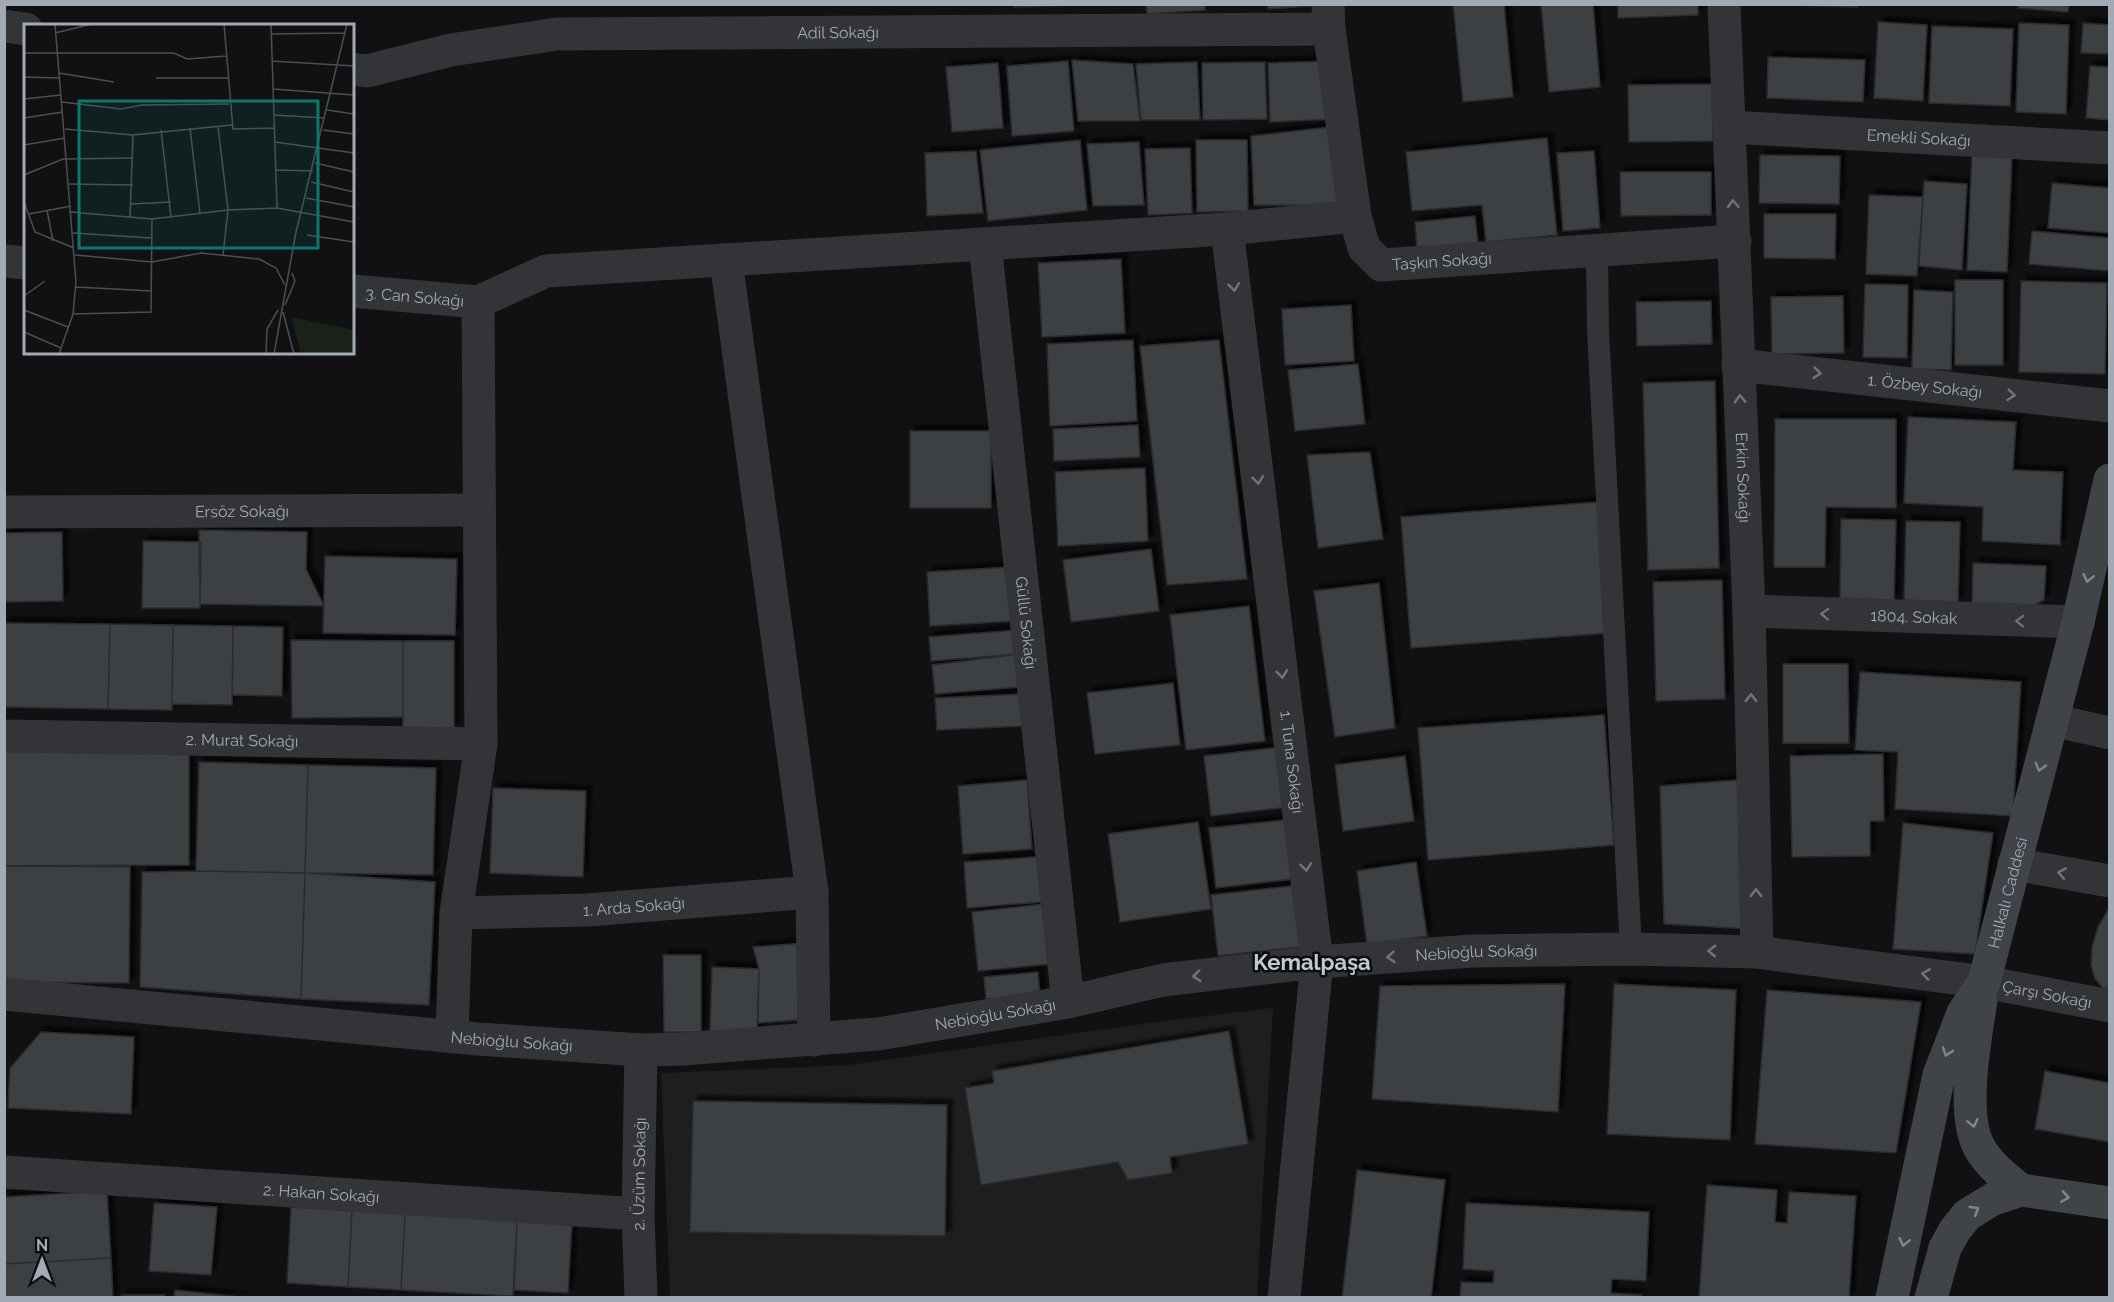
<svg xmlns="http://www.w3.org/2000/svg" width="2114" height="1302" font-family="Raleway,sans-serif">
<defs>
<filter id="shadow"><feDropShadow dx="5.5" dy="-5.5" stdDeviation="1.5" flood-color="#0009"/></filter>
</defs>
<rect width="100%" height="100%" fill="#111113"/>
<path fill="#1d1e20" d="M1273 1008 1257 1297H670L661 1073 849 1065 1149 1023Z"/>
<path fill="#3d4043" stroke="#2b2c2f" stroke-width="1.5" filter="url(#shadow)" d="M1013 4H1073V5L1014 7Z
M1146 4H1205V10L1147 14Z
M1267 4H1324V5L1268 9Z
M1453 4H1504L1513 97 1463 102Z
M1541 4H1593L1600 87 1549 92Z
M1618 4H1698V15L1618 18Z
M1756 4H1857V7Z
M2019 4H2069L2068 12 2018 8Z
M1878 22 1927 25 1923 101 1874 98Z
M2019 23 2069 25 2066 114 2016 112Z
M2083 23 2110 25V54L2081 53Z
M1932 26 2013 29 2010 106 1929 103Z
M1768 57 1865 60 1863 102 1767 98Z
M1072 60 1133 64 1140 121H1078Z
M1068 61 1074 131 1012 136 1007 66Z
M1329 61 1333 119 1270 122 1268 63Z
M1197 62 1200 120H1141L1136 64Z
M1265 62 1267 119 1203 120 1202 63Z
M998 63 1003 128 952 132 946 67Z
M2090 66 2110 67V120L2086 118Z
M1712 84 1713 141 1629 142 1628 85Z
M1330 127 1339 205H1254L1251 136Z
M1547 138 1557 235 1486 242 1482 205 1412 211 1406 152Z
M1080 140 1087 210 988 221 980 150Z
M1196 140H1247L1248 211 1197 212Z
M1139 142 1144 205 1093 206 1087 144Z
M1190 148 1192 213 1148 215 1145 149Z
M976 151 983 213 927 216 925 153Z
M1594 151 1600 228 1563 231 1557 153Z
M1972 154 2012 155 2007 272 1967 270Z
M1760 155 1840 156 1839 204 1759 203Z
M1620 172H1711V215L1621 216Z
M1924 181 1967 184 1962 270 1919 266Z
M2052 183 2110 188V233L2048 228Z
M1869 195 1923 197 1917 276 1866 274Z
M1764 214H1836L1835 259 1764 258Z
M1475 216 1478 244 1417 250 1415 222Z
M2032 231 2110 238V271L2029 264Z
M1121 259 1125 333 1042 337 1038 263Z
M1955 280H2003V365H1955Z
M2021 281 2107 283 2105 374 2019 372Z
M1865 284 1908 285 1907 358 1863 357Z
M1914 290 1953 292 1951 370 1912 369Z
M1843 296 1844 353 1772 354 1771 297Z
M1711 301 1712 344 1637 346 1636 302Z
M1351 305 1354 361 1285 365 1282 309Z
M1133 340 1137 421 1050 426 1047 344Z
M1219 340 1247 579 1167 585 1140 346Z
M1358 364 1365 424 1295 431 1288 370Z
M1715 381 1719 568 1648 570 1643 383Z
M1908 417 2016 422 2013 470 2063 472 2060 545 1982 541 1983 507 1904 503Z
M1775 419H1896V508L1826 507 1825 567H1774Z
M1138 425 1140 457 1054 461 1053 429Z
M910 431H991V508H910Z
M1370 452 1383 539 1318 548 1307 455Z
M1145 468 1148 541 1058 546 1055 472Z
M1599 502 1609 633 1411 648 1401 517Z
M1841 519 1896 520 1894 600 1840 598Z
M1906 521 1960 522 1958 602 1904 600Z
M199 530 307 532 306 569 324 606 200 604Z
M62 532 63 601 4 602V533Z
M143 541 201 542 200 608H142Z
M1151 549 1159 611 1071 622 1063 560Z
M325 556 457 559 455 635 323 633Z
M1973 563 2046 566 2044 600 2023 611 1972 609Z
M1011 567 1014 621 930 626 927 572Z
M1722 580 1725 699 1656 701 1653 582Z
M1379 583 1395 728 1335 737 1314 591Z
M1249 606 1265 741 1186 750 1170 615Z
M4 623 110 624 108 709 4 707Z
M110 624 173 625 172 710 108 709Z
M173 625 233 626 232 705 172 704Z
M233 626 283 627 282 696 232 695Z
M1018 630 1020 654 931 661 929 637Z
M291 640 403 641V717L292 718Z
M403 641H454V728H403Z
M1020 654V687L935 694 932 665Z
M1783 664H1848L1849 743H1783Z
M1860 672 2021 682 2013 816 1895 809 1898 752 1855 750Z
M1173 683 1180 745 1095 754 1087 693Z
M1024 694 1025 726 937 730 935 698Z
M1604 715 1614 845 1428 860 1418 728Z
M1282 747 1289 807 1211 816 1204 756Z
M4 749 189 752V865L4 866Z
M1883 754 1884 821H1870V856L1792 857 1790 756Z
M1405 756 1414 821 1343 831 1335 765Z
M199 762 308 765 305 873 196 871Z
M308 765 436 768 433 875 305 873Z
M1027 780 1032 849 963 854 958 786Z
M1737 780 1749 929 1664 924 1660 786Z
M493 788 586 791 583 877 490 873Z
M1295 819 1301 878 1216 888 1209 828Z
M1198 822 1211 909 1120 922 1108 834Z
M1903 823 1993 833 1975 954 1893 949Z
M1050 856 1053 901 967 908 964 862Z
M1416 862 1427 936 1367 945 1357 871Z
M4 866 130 867 129 983 4 982Z
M196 871 305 873 301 999 140 987 142 872Z
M305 873 435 882 429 1005 301 999Z
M1300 885 1307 946 1218 956 1211 895Z
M1044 904 1050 964 978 971 972 912Z
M2109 908H2110V989L2103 988 2095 979 2091 965 2092 948 2098 927Z
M805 943 810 1019 758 1023 759 969 753 947Z
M663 955H701V1032H664Z
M712 967 759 969 757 1032 710 1031Z
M1038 972 1040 995 986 999 984 977Z
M1565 984 1558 1112 1372 1099 1380 986Z
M1614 984 1736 990 1730 1140 1607 1134Z
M1767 990 1921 1002 1896 1153 1755 1144Z
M1229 1031 1248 1144 1170 1157 1172 1173 1128 1180 1118 1162 981 1185 965 1088 994 1083 992 1071Z
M41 1032 134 1037 131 1114 8 1108 10 1068Z
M2045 1071 2110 1083V1142L2035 1129Z
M693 1101 947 1105 945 1236 690 1232Z
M1357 1170 1445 1180 1431 1298H1342Z
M1707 1185 1777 1190 1775 1222 1787 1223 1789 1192 1856 1196 1849 1298H1699Z
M107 1191 111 1258 4 1264V1197Z
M154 1203 217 1207 211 1275 149 1271Z
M1466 1203 1649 1212 1646 1281 1612 1279 1611 1293 1641 1295V1298H1460L1461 1282 1493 1283 1494 1271 1463 1269Z
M291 1207 352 1211 348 1287 287 1283Z
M352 1211 405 1214 401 1290 348 1287Z
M405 1214 517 1220 513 1296 401 1290Z
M517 1220 572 1223 568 1293 514 1290Z
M111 1258 113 1298H5L4 1264Z
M175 1290 248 1298H174Z
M122 1295H164V1298H122Z"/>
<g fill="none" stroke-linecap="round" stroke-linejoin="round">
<path stroke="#323438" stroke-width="22" d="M1597 251 1598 331 1631 949"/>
<g stroke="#323438" stroke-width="33">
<path id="s1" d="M1328 4 1329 29 1355 216 1364 248 1381 265 1735 241"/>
<path id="s2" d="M1724 4 1749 611 1757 952"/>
<path d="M4 26 26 29"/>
<path id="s3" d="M352 69 367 71 451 50 557 34 1329 29"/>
<path id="s4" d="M1729 127 2110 148"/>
<path id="s5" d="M1227 229 1317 962 1284 1298"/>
<path id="s6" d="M985 244 1068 1002"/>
<path d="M726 260 812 892 814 1040"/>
<path d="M4 261 26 263"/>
<path id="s7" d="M352 291 478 302"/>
<path id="s8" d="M1738 365 2110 406"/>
<path id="s9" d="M4 512 479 510"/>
<path id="s10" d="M1749 611 2078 622"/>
<path d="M2052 720 2110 733"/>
<path id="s11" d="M4 736 481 744"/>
<path d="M2014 864 2110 881"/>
<path id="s12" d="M456 913 588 910 812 892"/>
<path id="s13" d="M4 994 478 1039 641 1050 683 1049 878 1034 1068 1002 1163 980 1317 962 1473 951 1631 949 1757 952 1984 982 2110 1006"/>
<path d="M452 1036 456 913 481 744 478 302 546 271 1227 229 1355 216"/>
<path id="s14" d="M4 1172 638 1214"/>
<path id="s15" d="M641 1298 638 1214 641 1050"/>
</g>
<g stroke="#404348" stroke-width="33">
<path d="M1981 1001C1975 1039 1961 1113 1979 1147 1988 1164 2006 1178 2021 1190"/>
<path id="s16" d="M1892 1298 1939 1075 1963 1013 1984 982 2078 622 2110 480"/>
<path d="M1931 1298 1945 1248 1955 1230 1967 1215 1993 1199 2021 1190 2110 1203"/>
</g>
</g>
<defs><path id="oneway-chevron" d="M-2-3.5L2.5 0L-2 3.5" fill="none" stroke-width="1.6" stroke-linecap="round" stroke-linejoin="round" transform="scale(1.5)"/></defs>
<g stroke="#6f757d">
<use href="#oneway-chevron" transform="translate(1733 204) rotate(-93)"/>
<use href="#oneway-chevron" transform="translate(1234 287) rotate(83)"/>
<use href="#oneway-chevron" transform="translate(1817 373) rotate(6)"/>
<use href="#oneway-chevron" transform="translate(2011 395) rotate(6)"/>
<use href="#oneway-chevron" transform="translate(1740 399) rotate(-92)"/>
<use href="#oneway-chevron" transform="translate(1258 480) rotate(83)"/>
<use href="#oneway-chevron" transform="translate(1825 614) rotate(-178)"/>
<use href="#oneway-chevron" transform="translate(2020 621) rotate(-178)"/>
<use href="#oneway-chevron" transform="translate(1282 674) rotate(83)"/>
<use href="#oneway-chevron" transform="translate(1751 698) rotate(-91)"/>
<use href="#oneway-chevron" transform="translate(1306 867) rotate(83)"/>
<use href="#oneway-chevron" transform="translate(2062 873) rotate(-170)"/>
<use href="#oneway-chevron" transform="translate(1756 893) rotate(-91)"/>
<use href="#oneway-chevron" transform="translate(1712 951) rotate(-179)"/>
<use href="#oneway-chevron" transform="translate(1391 957) rotate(176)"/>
<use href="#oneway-chevron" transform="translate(1926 974) rotate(-172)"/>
<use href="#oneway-chevron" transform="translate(1197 976) rotate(174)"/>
</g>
<g stroke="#7f878f">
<use href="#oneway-chevron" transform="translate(2088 578) rotate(102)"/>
<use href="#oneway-chevron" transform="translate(2040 767) rotate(105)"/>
<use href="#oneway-chevron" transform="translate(1947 1052) rotate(109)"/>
<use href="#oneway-chevron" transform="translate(1973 1123) rotate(78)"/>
<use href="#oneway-chevron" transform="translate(2065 1197) rotate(9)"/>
<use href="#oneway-chevron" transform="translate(1975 1210) rotate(-31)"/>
<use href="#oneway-chevron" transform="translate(1904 1242) rotate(102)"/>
</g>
<g text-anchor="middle" stroke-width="5" stroke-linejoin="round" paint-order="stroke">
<g font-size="16" fill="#a1abb5" stroke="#0c0d0e">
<text dy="6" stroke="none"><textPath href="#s3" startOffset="490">Adil Sokağı</textPath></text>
<text dy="6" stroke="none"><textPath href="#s4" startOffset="190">Emekli Sokağı</textPath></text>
<text dy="6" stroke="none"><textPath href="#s1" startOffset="332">Taşkın Sokağı</textPath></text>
<text dy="6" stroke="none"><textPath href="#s7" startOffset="63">3. Can Sokağı</textPath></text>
<text dy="6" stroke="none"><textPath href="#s8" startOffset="188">1. Özbey Sokağı</textPath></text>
<text dy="6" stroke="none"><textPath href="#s2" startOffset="474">Erkin Sokağı</textPath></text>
<text dy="6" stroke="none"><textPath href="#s9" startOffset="238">Ersöz Sokağı</textPath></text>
<text dy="6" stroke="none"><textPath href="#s10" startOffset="165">1804. Sokak</textPath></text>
<text dy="6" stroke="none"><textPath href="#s6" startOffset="381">Güllü Sokağı</textPath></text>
<text dy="6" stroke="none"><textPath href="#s11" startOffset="238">2. Murat Sokağı</textPath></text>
<text dy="6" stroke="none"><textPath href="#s5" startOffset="537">1. Tuna Sokağı</textPath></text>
<text dy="6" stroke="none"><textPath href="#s16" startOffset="424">Halkalı Caddesi</textPath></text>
<text dy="6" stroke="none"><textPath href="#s12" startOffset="178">1. Arda Sokağı</textPath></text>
<text dy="6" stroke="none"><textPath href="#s13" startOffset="1482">Nebioğlu Sokağı</textPath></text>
<text dy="6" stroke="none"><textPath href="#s13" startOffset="2056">Çarşı Sokağı</textPath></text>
<text dy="6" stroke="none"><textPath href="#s13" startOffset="996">Nebioğlu Sokağı</textPath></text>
<text dy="6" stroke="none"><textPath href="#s13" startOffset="510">Nebioğlu Sokağı</textPath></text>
<text dy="6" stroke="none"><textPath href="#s15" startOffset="124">2. Üzüm Sokağı</textPath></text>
<text dy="6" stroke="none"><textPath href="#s14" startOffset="318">2. Hakan Sokağı</textPath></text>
</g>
<g font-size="22" font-weight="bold" fill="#c3c9d0" stroke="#0c0d0e">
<text x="1312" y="970">Kemalpaşa</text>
</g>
</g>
<g transform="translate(24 24)">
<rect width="330" height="330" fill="#111113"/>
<path d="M267 293 330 306V330H277Z" fill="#192119"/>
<path fill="none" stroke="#4b4f54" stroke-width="1.5" d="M31 0 52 258 49 290 35 330M200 0 209 105 251 104M247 0 253 184M31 9 68 0M247 10 321 9M0 29H150L163 35 202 32M248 37 330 42M35 49 90 58M0 53 36 54M132 54H204M249 65 330 71M0 75 37 71M38 78 97 85 118 81 205 80M303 86 330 90M250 91 301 94M0 94 39 88M194 103 204 186 199 231M166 104 176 190M41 105 109 111M137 106 147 194M299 106 330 110M251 118 330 129M0 121 41 114M291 139 330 148M252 146 289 147M0 151 39 135 109 134M287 158 330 168M45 160 109 161M282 174 330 183M0 178 11 208 50 224M107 180 147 178M23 186 29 217M47 188 128 195 204 186 253 184 330 198M5 190 47 182M106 194 109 111 208 101M49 209 127 214M283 211 330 218M51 231 128 238 177 229 235 235 252 244 261 261M52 263 128 267M0 272 21 257M261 281 271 257 268 249M0 286 44 303M259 288 270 330M49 290 127 288 128 195M0 308 37 324M242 330 243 305 254 286M250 330 272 208 323 0"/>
<path fill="#0f766e" fill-opacity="0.15" stroke="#0f766e" stroke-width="3" d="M55 77H294V224H55Z"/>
<rect width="330" height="330" fill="none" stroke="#a1abb5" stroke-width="3"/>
</g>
<rect width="2114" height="1302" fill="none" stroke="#a1abb5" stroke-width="12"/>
<g transform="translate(42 1260)" stroke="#0c0d0e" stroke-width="4.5" paint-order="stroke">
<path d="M0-4.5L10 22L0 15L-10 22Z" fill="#a1abb5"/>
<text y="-9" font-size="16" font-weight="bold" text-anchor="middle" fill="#a1abb5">N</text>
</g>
</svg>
